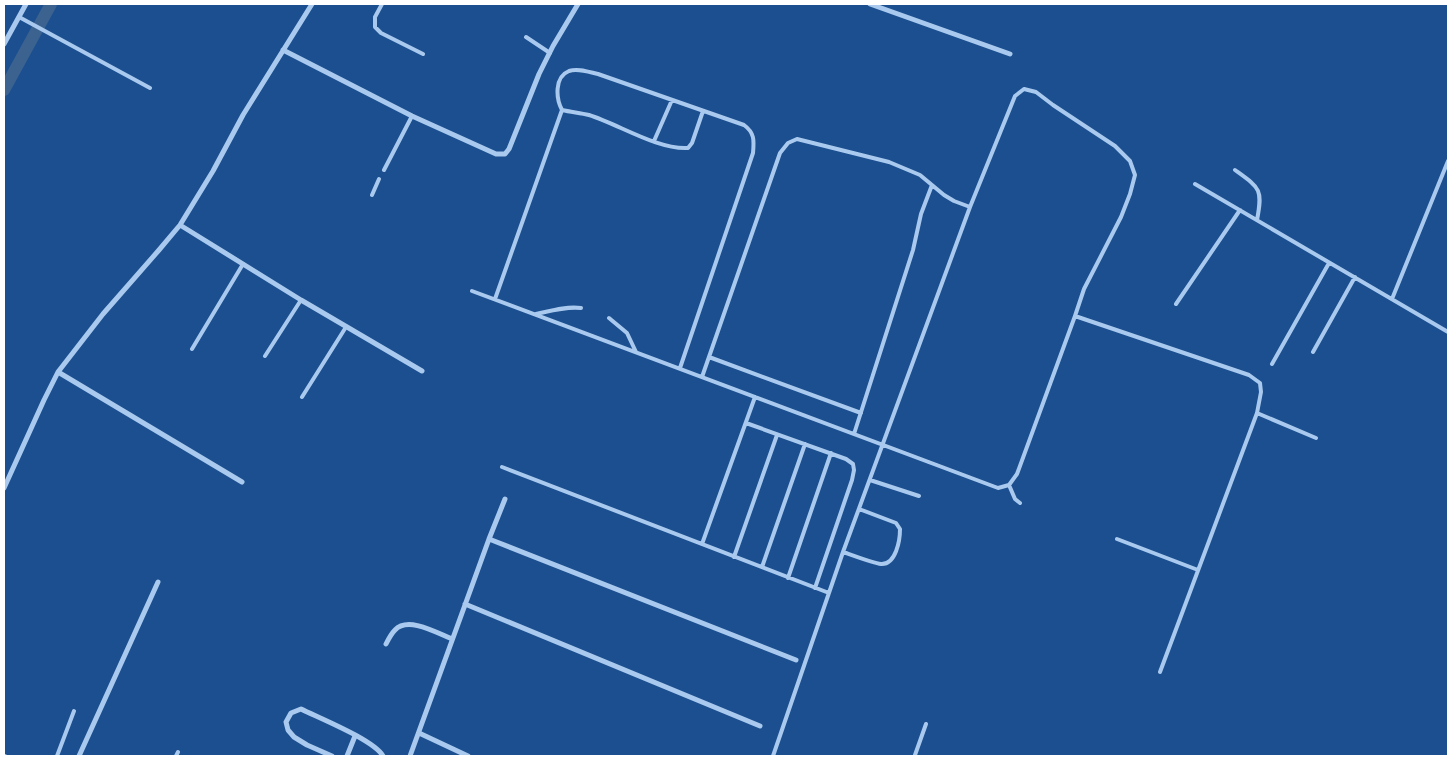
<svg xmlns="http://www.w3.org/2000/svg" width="1452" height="760" font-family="'Fira Sans',sans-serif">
<rect width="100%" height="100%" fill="#1b4f8f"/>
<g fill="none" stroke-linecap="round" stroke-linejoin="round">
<path stroke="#3c6290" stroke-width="12" d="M4 90 51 4"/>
<path stroke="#a9c9ee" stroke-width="4" d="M382 4 375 17V27L381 33 423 54
M19 17 150 88
M526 37 550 53
M562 110C571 112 580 113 589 115 618 124 658 150 688 148L692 143 703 111
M654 141 672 100
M384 170 412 116
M1235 170C1260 188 1263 189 1257 220
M1195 184 1448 332
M372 195 379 179
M472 291 998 488 1009 485 1017 474 1075 316 1249 375 1260 383 1261 392 1257 413 1160 672
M495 299 562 110C556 99 554 77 569 71 578 68 589 72 598 74L744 125C755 133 754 141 753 153L680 368
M1392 299 1448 161
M1176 304 1240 210
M536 314C550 311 566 306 581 308
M609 318 627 333 636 352
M192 349 243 264
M1313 352 1355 277
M265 356 301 300
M709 357 861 413
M1272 364 1329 263
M702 377 780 153 788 143 797 139 889 162 920 175 944 195 954 201 970 207
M302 397 346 327
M1257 413 1316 438
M746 423 846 459 853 464 854 470 852 480 815 588
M854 434 913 250 921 214 932 185
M502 467 829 593
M870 480 919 496
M1009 485 1015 499 1020 503
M1117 539 1198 570
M702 544 755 397
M843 552C852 555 873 563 881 564 896 565 900 540 900 529L896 523 859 509
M734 557 777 435
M762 567 805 444
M788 578 831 453
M915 755 926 724
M4 756H5
M57 756 74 711
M176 756 178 752
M773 756 843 552 970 207 1015 96 1024 89 1036 92 1053 105 1115 146 1130 161 1135 175 1130 194 1121 217 1084 289 1075 316"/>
<path stroke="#a9c9ee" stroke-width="5" d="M870 4 1010 54
M4 44 26 4
M283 50 412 116 496 154H505L509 149 539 74 553 46 578 4
M180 225 301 300 422 371
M58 372 242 482
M4 488 44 400 58 372 103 314 159 250 180 225 213 171 243 115 312 4
M489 539 505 499
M465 604 760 726
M386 644C388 640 391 634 395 630 408 616 437 633 452 639
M419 733 468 756
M79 756 158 582
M332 756 307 745 294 737 288 730 286 722 291 713 301 709C319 718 374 740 383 756
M347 756 355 736
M410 756 489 539 796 660"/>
</g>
<rect width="1452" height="760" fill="none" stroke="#ffffff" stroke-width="10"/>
</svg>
